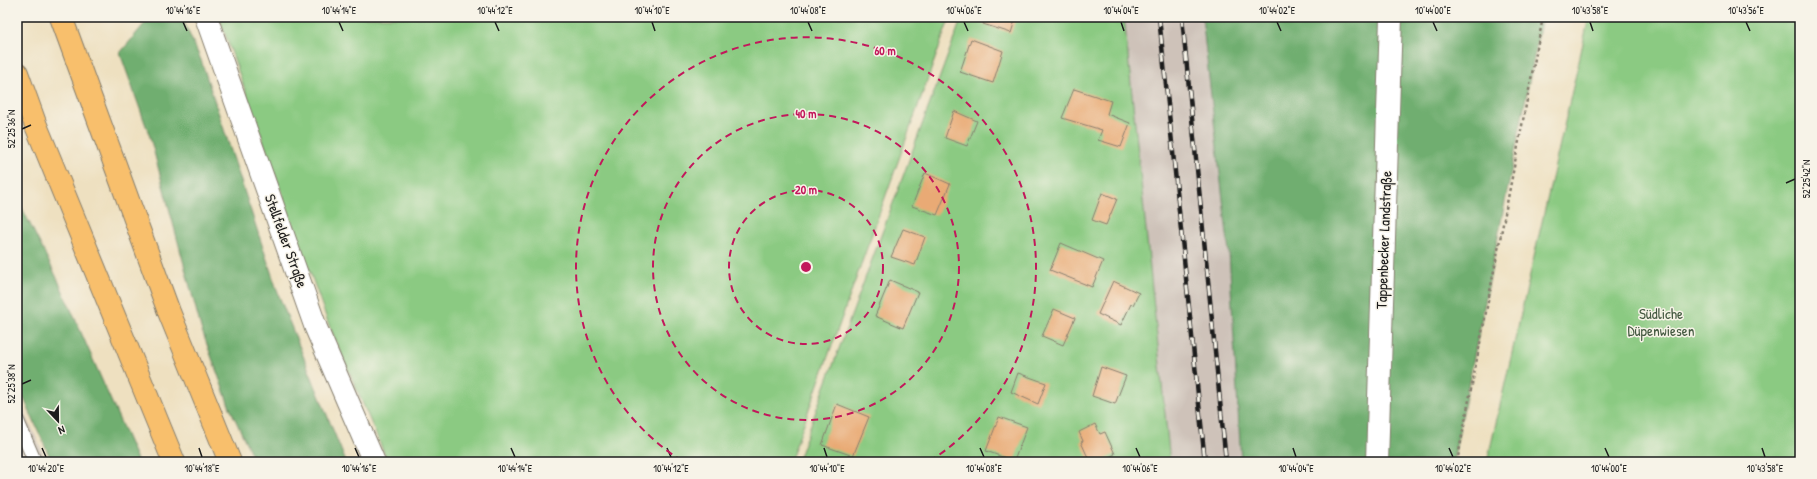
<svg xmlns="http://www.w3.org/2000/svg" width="1817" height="479" font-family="'Patrick Hand',sans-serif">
<rect width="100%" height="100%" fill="#f7f3e8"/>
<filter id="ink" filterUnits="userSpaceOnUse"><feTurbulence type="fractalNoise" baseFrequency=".025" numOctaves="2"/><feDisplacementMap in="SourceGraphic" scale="8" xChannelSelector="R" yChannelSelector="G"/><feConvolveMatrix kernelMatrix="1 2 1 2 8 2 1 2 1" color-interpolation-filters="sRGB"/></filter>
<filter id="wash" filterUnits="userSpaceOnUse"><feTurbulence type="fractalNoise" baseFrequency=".012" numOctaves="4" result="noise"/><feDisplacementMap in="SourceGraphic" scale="16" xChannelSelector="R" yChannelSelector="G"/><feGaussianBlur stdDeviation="0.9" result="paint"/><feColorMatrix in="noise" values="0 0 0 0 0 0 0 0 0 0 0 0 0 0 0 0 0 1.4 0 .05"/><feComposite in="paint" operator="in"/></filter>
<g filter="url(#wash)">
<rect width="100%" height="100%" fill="#eee0c0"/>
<path fill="#cec2b9" d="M1124 17H1202L1229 252 1241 462H1170Z
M17 394 47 462H17Z"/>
<path fill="#8bca82" stroke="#54734f" d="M219 17H950L790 462H388L329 325Z
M962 17H1124L1170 462H797Z
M1589 17H1800V462H1487Z"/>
<path fill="#70ae70" stroke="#466546" d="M150 17 182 18 201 60 279 296 346 462H255L230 408 201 328 150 137 120 53Z
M1202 17H1542L1453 462H1241L1229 252Z
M17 198 58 280 138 462H52L17 383Z"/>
<g id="blocks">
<path fill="#e9aa74" d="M985 17H1016L1011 33 983 24Z
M971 39 1003 51 993 83 960 72Z
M1074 89 1111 101 1107 114 1130 123 1121 147 1098 140 1102 130 1062 118Z
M954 111 977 121 967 146 945 138Z
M925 173 950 184 937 215 912 206Z
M1102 193 1117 199 1106 225 1092 220Z
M903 229 925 237 915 265 891 257Z
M1061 243 1103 261 1092 287 1050 270Z
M890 280 918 292 903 328 875 316Z
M1113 281 1139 293 1133 305 1131 304 1121 325 1098 314Z
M1054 309 1075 318 1063 345 1042 336Z
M1101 367 1126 376 1115 404 1092 396Z
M1018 373 1046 383 1038 404 1011 392Z
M837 404 869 417 853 456 822 445Z
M999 417 1027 427 1014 461 986 451Z
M1095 424 1100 434 1105 432 1115 454 1105 459 1107 462H1090L1081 442 1083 441 1079 432Z"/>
</g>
</g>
<g filter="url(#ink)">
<use href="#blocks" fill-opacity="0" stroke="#857e6e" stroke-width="1"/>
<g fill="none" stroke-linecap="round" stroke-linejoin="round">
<defs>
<path id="service" d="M17 420 35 462"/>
<path id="minor" d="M206 17 316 328 374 462"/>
<path id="tertiary" d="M1377 462 1391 17"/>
<path id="motorway" d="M61 17 169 312 230 462
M17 73 35 123 174 462"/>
</defs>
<use href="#service" stroke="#857e6e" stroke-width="15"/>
<use href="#minor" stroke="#857e6e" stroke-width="24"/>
<use href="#tertiary" stroke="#857e6e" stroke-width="24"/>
<use href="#motorway" stroke="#857e6e" stroke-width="24"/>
<path stroke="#857e6e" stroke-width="2.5" stroke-dasharray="3 3" stroke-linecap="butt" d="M1457 462 1543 17"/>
<use href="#service" stroke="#fff" stroke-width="13"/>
<use href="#minor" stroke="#fff" stroke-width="22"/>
<use href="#tertiary" stroke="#fff" stroke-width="22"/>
<use href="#motorway" stroke="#f8bf6c" stroke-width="22"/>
<defs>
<path id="rail" d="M1159 17 1205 462
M1182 17 1226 462"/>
</defs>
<use href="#rail" stroke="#1c1c1c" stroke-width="4.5"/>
<use href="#rail" stroke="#f7f3e8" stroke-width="3" stroke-dasharray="9" stroke-linecap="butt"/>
</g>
</g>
<path fill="none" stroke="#1c1c1c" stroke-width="1.5" d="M183 22 187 31M339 22 343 31M495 22 499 31M652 22 655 31M808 22 812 31M964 22 968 31M1121 22 1124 31M1277 22 1281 31M1433 22 1437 31M1590 22 1593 31M1746 22 1750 31M22 129 31 125M1786 183 1795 179M22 384 31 380M42 448 46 457M199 448 202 457M355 448 359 457M511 448 515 457M667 448 671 457M824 448 827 457M980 448 984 457M1136 448 1140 457M1293 448 1296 457M1449 448 1453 457M1605 448 1609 457M1762 448 1765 457"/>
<g fill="none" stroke="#c2185b" stroke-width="2" stroke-dasharray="7 5">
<circle cx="806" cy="267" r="77"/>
<circle cx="806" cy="267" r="153"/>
<path d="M682 461A230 230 0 1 1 930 461"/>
</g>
<g text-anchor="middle" stroke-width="3" stroke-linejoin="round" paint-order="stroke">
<g font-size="15" fill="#1c1c1c" stroke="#f7f3e8">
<text transform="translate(1384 240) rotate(-88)" y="5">Tappenbecker Landstraße</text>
<text transform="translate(286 241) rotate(70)" y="5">Stellfelder Straße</text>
</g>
<g font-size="15" fill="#435940" stroke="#f7f3e8">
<text x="1661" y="319">Südliche<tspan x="1661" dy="17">Düpenwiesen</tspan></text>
</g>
</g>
<circle cx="806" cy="267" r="6" fill="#c2185b" stroke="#f7f3e8" stroke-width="2"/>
<g font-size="12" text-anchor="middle" font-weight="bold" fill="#c2185b" stroke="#f7f3e8" stroke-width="3" stroke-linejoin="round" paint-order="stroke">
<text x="885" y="55">60 m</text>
<text x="806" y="118">40 m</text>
<text x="806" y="194">20 m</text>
</g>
<rect width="1817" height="479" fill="none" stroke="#f7f3e8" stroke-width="44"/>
<g transform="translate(58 421) rotate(158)" stroke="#f7f3e8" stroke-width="3" paint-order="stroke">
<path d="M0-3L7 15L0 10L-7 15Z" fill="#1c1c1c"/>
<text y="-6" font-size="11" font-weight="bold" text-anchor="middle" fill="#1c1c1c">N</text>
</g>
<rect x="22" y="22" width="1773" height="435" fill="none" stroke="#1c1c1c" stroke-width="1.5"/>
<g font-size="10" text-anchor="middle" fill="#1c1c1c">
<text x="183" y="14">10°44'16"E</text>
<text x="339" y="14">10°44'14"E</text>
<text x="495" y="14">10°44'12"E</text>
<text x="652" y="14">10°44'10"E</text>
<text x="808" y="14">10°44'08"E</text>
<text x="964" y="14">10°44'06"E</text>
<text x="1121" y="14">10°44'04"E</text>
<text x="1277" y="14">10°44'02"E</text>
<text x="1433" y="14">10°44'00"E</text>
<text x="1590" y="14">10°43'58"E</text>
<text x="1746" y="14">10°43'56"E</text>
<text transform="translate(11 129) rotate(-90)" y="4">52°25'36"N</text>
<text transform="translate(1806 179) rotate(-90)" y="4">52°25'42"N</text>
<text transform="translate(11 384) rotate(-90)" y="4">52°25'38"N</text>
<text x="46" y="472">10°44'20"E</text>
<text x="202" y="472">10°44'18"E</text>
<text x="359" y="472">10°44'16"E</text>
<text x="515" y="472">10°44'14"E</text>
<text x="671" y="472">10°44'12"E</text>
<text x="827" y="472">10°44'10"E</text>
<text x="984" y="472">10°44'08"E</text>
<text x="1140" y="472">10°44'06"E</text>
<text x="1296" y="472">10°44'04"E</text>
<text x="1453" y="472">10°44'02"E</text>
<text x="1609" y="472">10°44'00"E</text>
<text x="1765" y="472">10°43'58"E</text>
</g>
</svg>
